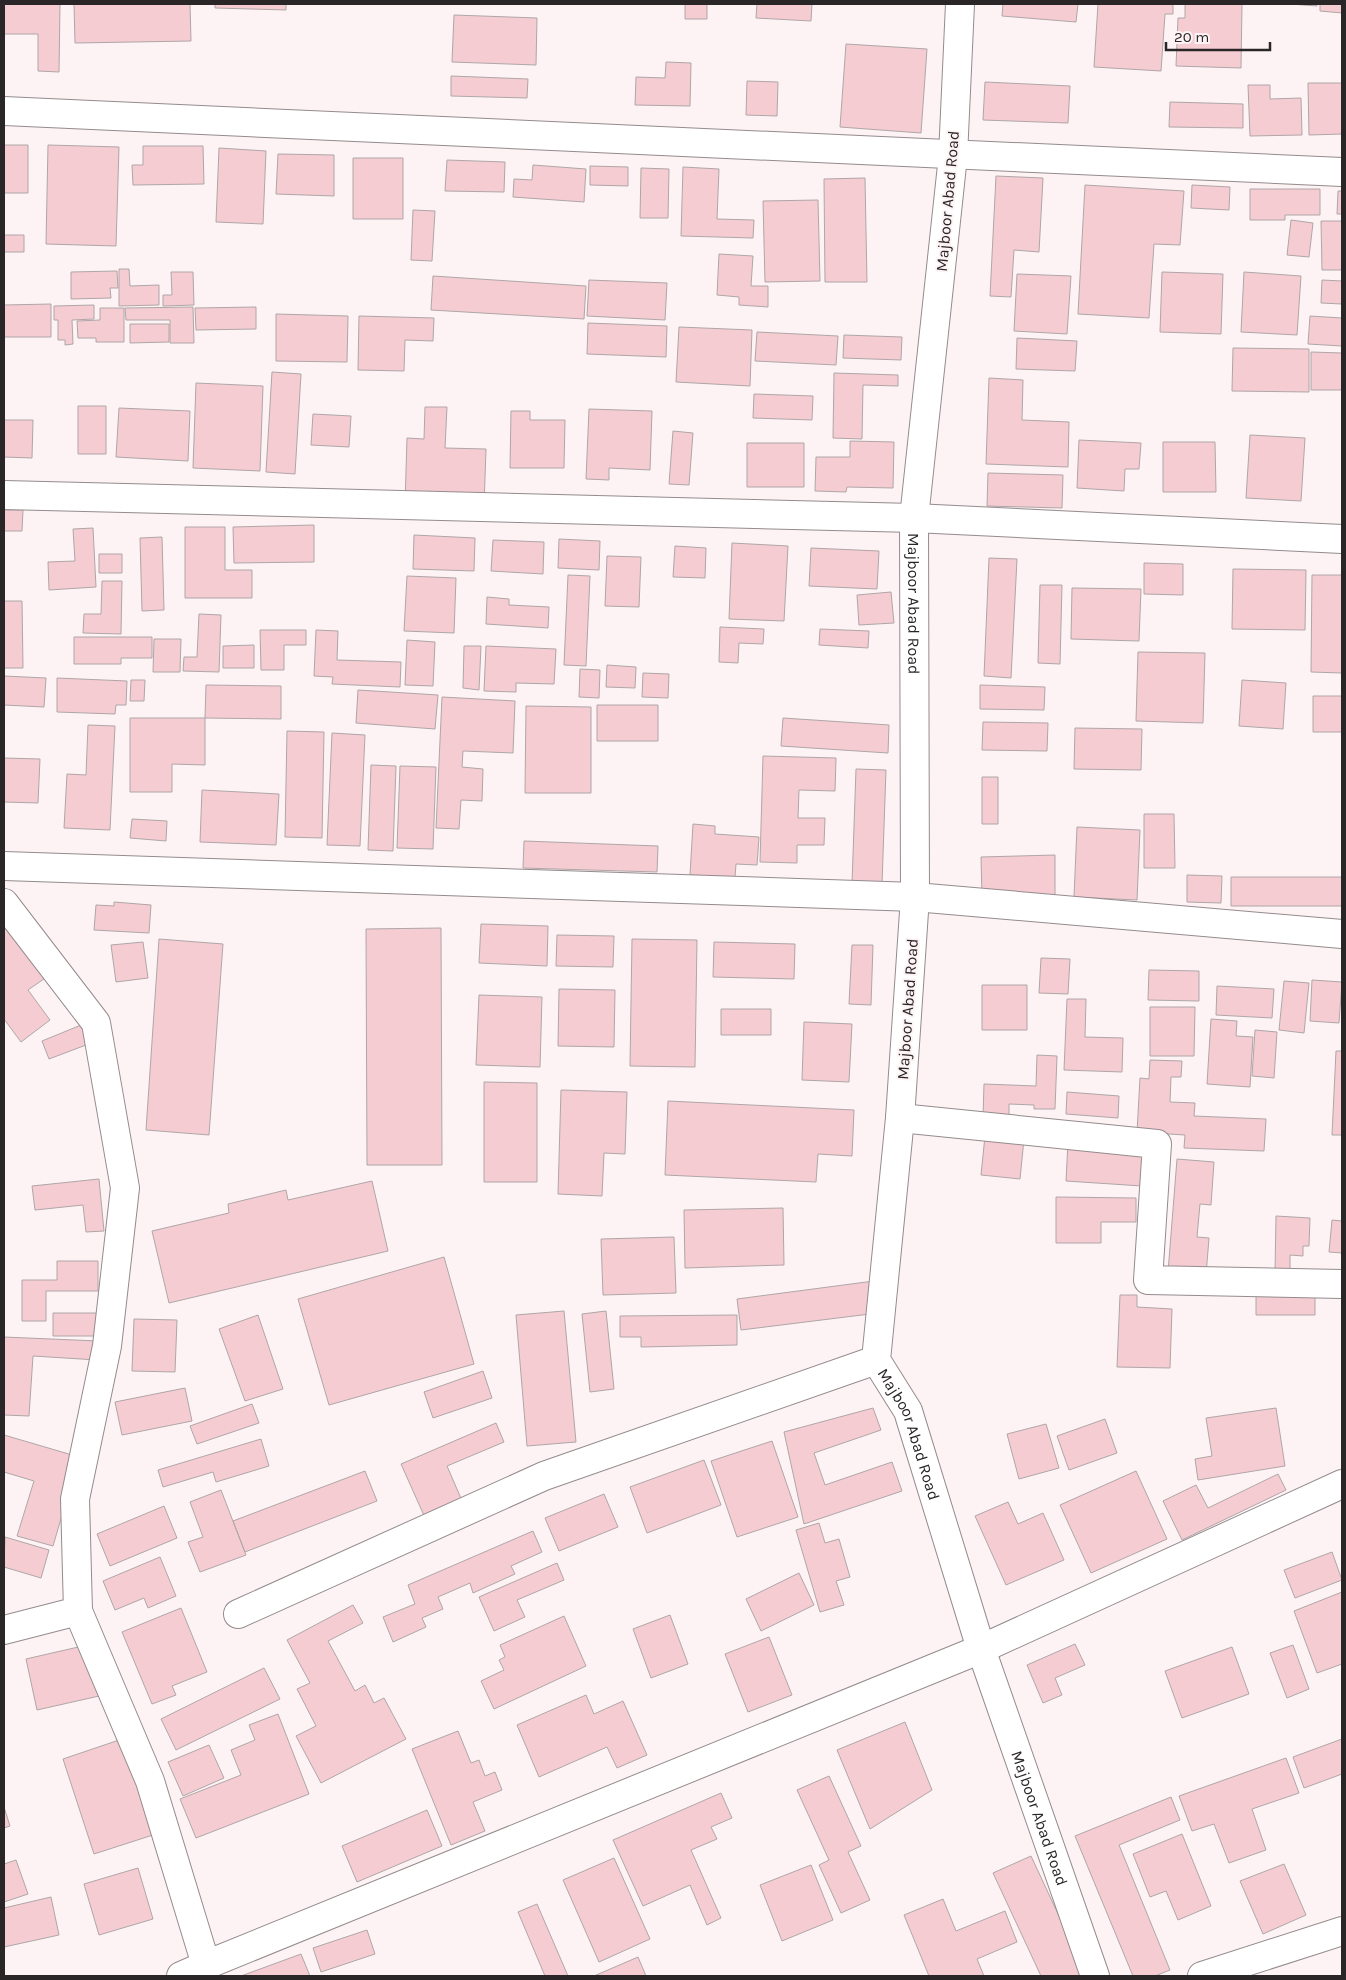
<svg xmlns="http://www.w3.org/2000/svg" width="1346" height="1980" font-family="Karla,sans-serif">
<rect width="100%" height="100%" fill="#fdf3f5"/>
<path fill="#f6ccd3" stroke="#afa6a7" d="M4 4H60L59 72 38 71V34H4Z
M74 4H190L191 41 75 43Z
M215 4H286V10L215 8Z
M685 4H707V19H685Z
M757 4H812L811 21 756 18Z
M1003 4H1078L1076 22 1002 16Z
M1098 4H1173V14H1165L1161 71 1094 67Z
M1185 4H1242L1241 68 1176 66 1178 18H1185Z
M1290 4H1317V6Z
M1320 4H1342V13L1320 11Z
M454 15 537 18 536 65 452 62Z
M846 44 927 49 921 133 840 127Z
M666 62 691 63 690 106 635 105 636 77 665 78Z
M451 76 528 79 527 98 451 96Z
M747 81 778 82 777 116 746 115Z
M985 82 1070 86 1068 123 983 120Z
M1308 83H1342V134L1309 135Z
M1248 85H1270V99L1301 98 1302 135 1250 136Z
M1170 102 1243 104V128L1169 127Z
M4 145H28V193H4Z
M48 145 119 147 116 246 46 244Z
M143 146H203L204 184 133 185 132 165H143Z
M219 148 266 151 263 224 216 222Z
M278 154 334 155V196L276 194Z
M353 158H403V219H353Z
M447 160 505 162 504 192 445 191Z
M533 165 586 169 584 202 513 197 514 179 532 180Z
M590 166 628 167V186L590 185Z
M683 167 719 169 717 219 754 220 753 238 681 236Z
M641 168 669 169 668 218H640Z
M996 176 1043 178 1039 252 1014 250 1011 297 990 296Z
M865 178 867 282H825L824 179Z
M1085 185 1184 191 1180 245 1154 244 1149 318 1078 314Z
M1192 185 1230 187 1229 210 1191 208Z
M1250 189H1320V215H1285V220H1250Z
M1338 191H1342V214H1337Z
M818 200 820 281 765 282 763 201Z
M413 210 435 211 432 261 411 260Z
M1291 220 1313 223 1309 257 1287 255Z
M1321 221H1342V270H1322Z
M4 235H24V252H4Z
M719 254 753 256 751 286H768V307L739 305V297L717 295Z
M119 269H129L130 286 159 285V305L119 306Z
M117 271 118 288H110L111 298 71 299V272Z
M171 272H193L194 305 163 306V295H172Z
M1162 272 1223 274 1221 334 1160 332Z
M1244 272 1301 276 1297 335 1241 332Z
M1017 274 1071 276 1067 334 1014 331Z
M433 276 586 286 584 319 431 310Z
M589 280 667 283 665 320 587 316Z
M1322 280 1342 281V304L1321 303Z
M51 304V337H4V305Z
M94 305V319L72 320 73 344 65 345V340H58V320H54V306Z
M193 307 194 343H170V320H126L125 308Z
M256 307V329L196 330 195 308Z
M100 308H124V342H96V338H78L77 321 100 320Z
M276 314 348 316 347 362 276 361Z
M359 316 434 318 433 341 405 340 404 371 358 370Z
M1310 316 1342 318V346L1308 344Z
M588 323 667 326 666 357 587 354Z
M130 324H169V342L130 343Z
M679 327 752 330 750 386 676 382Z
M757 332 838 336 836 365 755 361Z
M844 335 902 337 901 360 843 358Z
M1017 338 1077 341 1075 371 1016 369Z
M1233 348 1309 349V392L1232 391Z
M1311 352 1342 353V390H1311Z
M272 372 301 374 295 474 266 472Z
M834 373 898 375V386L863 385 862 439 833 438Z
M989 378 1023 380 1022 420 1069 422 1068 467 986 464Z
M196 383 263 386 260 471 193 468Z
M754 394 813 396 812 420 753 418Z
M78 406H106V454H78Z
M425 407H447L445 448 486 449 484 507 405 505 407 438 424 439Z
M119 408 190 411 188 461 116 457Z
M589 409 652 411 650 470 609 468V480L586 479Z
M511 411H530V420H565L564 468H510Z
M313 414 351 416 349 447 311 445Z
M4 420H33L32 458 4 457Z
M673 431 693 433 689 485 669 484Z
M1250 435 1305 438 1301 501 1246 498Z
M1079 440 1141 443 1139 469H1125L1124 491 1077 488Z
M850 441 894 442 893 488 847 487 846 492 815 491 816 457H850Z
M1163 442H1215L1216 492H1163Z
M747 443H804V487H747Z
M988 473 1063 475 1062 508 987 506Z
M4 510H23L22 531H4Z
M314 525V562L234 563 233 527Z
M185 527H225V570H252V598H185Z
M93 528 96 587 49 590 48 562 75 561 73 529Z
M414 535 475 538 474 571 413 569Z
M162 537 164 610 142 611 140 538Z
M559 539 600 541 599 570 558 568Z
M493 540 544 542 543 574 491 571Z
M732 543 788 546 784 621 729 619Z
M675 546 706 548 705 578 673 577Z
M811 548 879 551 877 589 809 586Z
M99 554H122V573H99Z
M607 556 641 557 639 607 605 606Z
M989 558 1017 559 1011 678 984 676Z
M1144 563 1183 564V595L1144 594Z
M1233 569 1306 570 1305 630 1232 629Z
M568 575 590 576 586 666 564 665Z
M1312 575H1342V673L1311 672Z
M407 576 456 578 454 633 404 631Z
M102 581H122L121 634 83 633 84 614H101Z
M1040 585H1062L1060 664 1038 663Z
M1072 588 1141 589 1139 641 1071 639Z
M891 592 894 623 859 625 857 595Z
M487 597 509 599V605L549 607 548 628 486 624Z
M4 601H22L23 668H4Z
M199 614 221 615 219 672 183 671 184 657H197Z
M720 627 764 629 763 644 739 643 738 663 719 662Z
M820 629 869 631 868 648 819 645Z
M260 630H306V645H284V670H261Z
M316 630 338 631 337 660 401 662 400 687 332 684 333 677 314 676Z
M74 637H152V658H121V664H74Z
M154 639H181L180 672H153Z
M407 640 435 642 433 686 405 685Z
M254 645V668H223V646Z
M464 646H481L479 690 463 688Z
M486 646 556 649 554 684 516 683V692L484 691Z
M1138 652 1205 653 1203 723 1136 721Z
M607 665 636 667 635 688 606 687Z
M580 669 600 670 599 698 579 697Z
M643 673 669 674 668 698 642 697Z
M4 676 46 678 44 707 4 705Z
M57 678 127 681 126 705H116L115 714 57 712Z
M131 680H145L144 701H130Z
M1242 680 1286 683 1283 729 1239 726Z
M206 685 281 686V719L205 718Z
M980 685 1045 687 1044 710 980 709Z
M358 690 438 695 435 729 356 723Z
M1313 696H1342V732H1313Z
M442 697 515 701 513 753 463 751 462 767 483 769 482 801 461 800 459 829 436 828Z
M597 705H658V741H597Z
M526 706 591 707V793H525Z
M130 718H205V765L172 764V792H130Z
M783 718 889 725 888 753 781 746Z
M983 722 1048 723 1047 751 982 750Z
M88 725 115 726 110 830 64 828 67 774 86 775Z
M1075 728 1142 729 1141 770 1074 769Z
M287 731 324 732 322 838 285 837Z
M332 733 365 735 360 846 327 845Z
M763 756 836 758 835 791 799 790 798 818H825L824 845H797V863L760 862Z
M4 758 40 759 38 803 4 802Z
M371 765 396 766 393 851 368 850Z
M400 766 436 767 433 849 397 848Z
M856 769 886 770 882 884H852Z
M982 777H998V824H982Z
M202 790 279 794 276 845 200 842Z
M1144 814H1174L1175 868H1144Z
M132 819 167 821 166 841 130 838Z
M693 824 715 826V834L759 837 757 865 736 864 735 877 690 875Z
M1077 827 1140 830 1137 900 1074 897Z
M524 841 658 846 657 872 523 868Z
M1055 855V895L982 897 981 857Z
M1187 875 1222 876 1221 903 1187 902Z
M1231 877H1342V906H1231Z
M114 902 151 905 149 933 94 930 96 905 114 906Z
M4 923 51 974 28 990 50 1020 21 1042 4 1019Z
M481 924 548 926 547 966 479 963Z
M441 928 442 1165H367L366 929Z
M557 935 614 936 613 967 556 966Z
M159 939 223 944 209 1135 146 1130Z
M632 939 697 940 695 1067 630 1066Z
M143 942 148 978 116 982 111 945Z
M714 942 795 944 794 979 713 977Z
M852 945H873L871 1005 849 1004Z
M1041 958 1070 959 1068 994 1039 993Z
M1149 970 1199 971V1001L1148 1000Z
M1312 980 1342 982 1339 1023 1310 1021Z
M1284 981 1309 983 1304 1033 1279 1030Z
M982 985H1027V1030H982Z
M1217 986 1274 989 1272 1018 1216 1015Z
M559 989 615 990 614 1047 558 1046Z
M479 995 542 997 540 1067 476 1065Z
M1067 999H1086L1085 1037 1123 1038 1122 1072 1064 1070Z
M1150 1007H1195L1194 1056H1150Z
M721 1009H771V1035H721Z
M1211 1019 1237 1021 1236 1036 1253 1037 1250 1087 1207 1084Z
M804 1022 852 1024 849 1082 802 1080Z
M86 1023 94 1042 49 1059 42 1041Z
M1255 1030 1277 1032 1274 1078 1252 1076Z
M1336 1051H1342V1135H1332Z
M1037 1055 1057 1056 1055 1109H1034V1105L1009 1104V1118L983 1117 984 1084 1036 1086Z
M1150 1060 1182 1061 1181 1077H1171L1170 1102 1195 1103 1194 1116 1266 1119 1264 1151 1184 1148 1185 1135 1137 1132 1140 1078 1149 1079Z
M484 1082 537 1083V1182H484Z
M561 1090 627 1092 625 1154 604 1153 602 1196 558 1194Z
M1067 1092 1119 1096 1118 1118 1066 1114Z
M668 1101 854 1110 852 1156 818 1154 816 1182 665 1175Z
M985 1136 1024 1139 1020 1179 981 1175Z
M1068 1142 1145 1147 1142 1186 1066 1181Z
M1177 1159 1214 1162 1211 1205 1200 1204 1197 1237 1209 1238 1206 1275 1168 1272Z
M99 1179 104 1231 86 1232 83 1205 35 1210 32 1186Z
M372 1181 388 1251 169 1303 152 1231 229 1213 228 1204 286 1190 288 1200Z
M1056 1197 1136 1198V1222H1101V1243H1056Z
M783 1208 784 1265 685 1268 684 1210Z
M1276 1216 1310 1218 1309 1246H1303V1256L1290 1255V1272H1275Z
M1332 1220 1342 1221V1253L1329 1252Z
M674 1237 676 1293 603 1295 601 1239Z
M444 1257 474 1364 329 1405 298 1299Z
M57 1261H98V1291H46V1321H22V1280H57Z
M874 1281 878 1313 741 1330 737 1299Z
M1256 1293H1315V1315H1256Z
M1120 1295H1137V1307L1172 1309 1170 1368 1117 1367Z
M564 1311 576 1442 527 1446 516 1315Z
M606 1311 614 1389 590 1392 582 1314Z
M53 1313H105V1336H53Z
M258 1315 283 1389 245 1401 219 1329Z
M737 1315V1345L641 1347V1337H620V1316Z
M134 1319 177 1320 175 1372 132 1371Z
M4 1337 98 1341 97 1360 33 1356 29 1416 4 1415Z
M483 1371 492 1398 433 1418 424 1392Z
M185 1388 192 1421 122 1435 115 1402Z
M252 1404 259 1423 197 1444 190 1426Z
M873 1408 881 1430 814 1453 825 1485 892 1462 902 1491 804 1524 784 1432Z
M1276 1408 1285 1466 1198 1480 1195 1459 1212 1456 1206 1418Z
M1105 1419 1117 1453 1069 1470 1057 1436Z
M496 1423 504 1442 447 1466 463 1503 426 1520 401 1464Z
M1046 1424 1059 1468 1019 1479 1007 1434Z
M4 1435 79 1457 53 1546 17 1536 34 1481 4 1472Z
M261 1439 269 1466 216 1482 213 1472 163 1487 158 1470Z
M772 1441 798 1517 737 1537 711 1461Z
M704 1460 721 1505 647 1533 630 1487Z
M365 1471 377 1501 245 1552 233 1521Z
M1136 1471 1167 1539 1091 1573 1060 1505Z
M1278 1474 1286 1490 1182 1540 1163 1501 1196 1485 1208 1508Z
M221 1490 246 1555 200 1572 188 1542 203 1537 190 1502Z
M604 1494 618 1527 559 1551 545 1518Z
M1008 1502 1018 1524 1043 1513 1064 1560 1006 1585 975 1516Z
M164 1506 177 1538 110 1566 97 1534Z
M819 1523 825 1543 839 1539 850 1577 836 1581 844 1605 820 1612 796 1530Z
M533 1531 542 1552 511 1566 515 1574 473 1593 470 1583 438 1597 443 1609 422 1618 426 1627 393 1642 383 1617 415 1604 408 1585Z
M5 1537 49 1550 41 1578 4 1567Z
M1332 1552 1342 1580 1295 1598 1284 1570Z
M160 1557 176 1596 148 1608 144 1598 115 1610 103 1581Z
M557 1563 564 1580 517 1600 525 1617 494 1631 479 1597Z
M799 1573 814 1605 761 1631 746 1599Z
M1342 1592V1664L1317 1673 1294 1611Z
M353 1605 363 1623 328 1641 355 1691 365 1685 374 1703 384 1698 406 1739 321 1783 296 1736 316 1726 297 1689 310 1683 287 1640Z
M181 1608 207 1672 172 1686 176 1695 152 1704 122 1632Z
M670 1615 688 1664 651 1678 633 1629Z
M564 1616 586 1666 494 1709 481 1681 504 1670 499 1660 505 1657 500 1645Z
M769 1637 792 1695 748 1712 725 1654Z
M1075 1644 1085 1665 1055 1678 1062 1695 1043 1703 1027 1665Z
M87 1645 99 1696 37 1710 26 1659Z
M1293 1645 1309 1689 1287 1698 1270 1653Z
M1232 1647 1249 1694 1182 1718 1165 1671Z
M264 1668 280 1699 176 1750 161 1719Z
M586 1695 594 1714 623 1701 647 1755 617 1768 607 1747 539 1777 517 1725Z
M278 1714 309 1794 196 1838 180 1799 241 1775 231 1750 255 1740 249 1725Z
M905 1722 932 1790 870 1829 837 1750Z
M458 1731 471 1763 479 1760 485 1776 495 1772 502 1790 473 1802 485 1831 451 1845 412 1749Z
M125 1738 156 1834 94 1854 63 1759Z
M1342 1739V1774L1304 1788 1293 1757Z
M209 1745 224 1778 183 1796 168 1762Z
M1286 1758 1299 1793 1252 1809 1266 1850 1229 1863 1214 1824 1192 1831 1179 1796Z
M829 1776 861 1846 848 1852 870 1900 841 1913 819 1865 829 1860 797 1790Z
M721 1793 732 1818 711 1827 717 1839 691 1850 721 1918 707 1925 690 1885 643 1906 613 1840Z
M1171 1797 1180 1820 1119 1845 1170 1970 1155 1976H1133L1075 1836Z
M4 1807 10 1826 4 1828Z
M427 1810 442 1846 357 1882 342 1846Z
M1182 1834 1211 1906 1178 1920 1166 1891 1150 1897 1133 1854Z
M1031 1856 1087 1976H1041L993 1873Z
M614 1858 650 1939 599 1962 563 1880Z
M16 1860 28 1894 4 1902V1864Z
M1284 1864 1306 1915 1263 1934 1240 1881Z
M811 1865 833 1920 782 1941 760 1885Z
M138 1868 153 1919 99 1935 84 1884Z
M51 1897 59 1935 4 1947V1908Z
M943 1899 956 1931 1005 1911 1017 1942 977 1959 984 1976H929L904 1915Z
M537 1904 568 1976H545L518 1912Z
M367 1930 375 1954 321 1972 313 1948Z
M301 1954 310 1976H241Z
M638 1957 646 1976H594Z"/>
<g fill="none" stroke-linecap="round" stroke-linejoin="round">
<defs>
<g id="minor">
<path id="s1" d="M960 4 953 156 914 518 915 897 900 1118 876 1360 908 1411 981 1649 1095 1976"/>
<path d="M4 111 1342 172"/>
<path d="M4 495 914 518 1342 539"/>
<path d="M4 866 915 897 1342 934"/>
<path d="M4 903 96 1023 125 1188 107 1346 75 1499 78 1611 4 1630"/>
<path d="M900 1118 1157 1144 1148 1280 1342 1284"/>
<path d="M78 1611 150 1781 206 1965 981 1649 1342 1484"/>
<path d="M238 1614 544 1476 876 1360"/>
<path d="M181 1976 206 1965"/>
<path d="M1202 1976 1342 1931"/>
</g>
</defs>
<use href="#minor" stroke="#948b8d" stroke-width="30"/>
<use href="#minor" stroke="#fff" stroke-width="28"/>
</g>
<g text-anchor="middle" stroke-width="4" stroke-linejoin="round" paint-order="stroke">
<g font-size="16" fill="#2a2627" stroke="#fdf3f5">
<text transform="translate(947 201) rotate(-85)" y="6">Majboor Abad Road</text>
<text dy="6" stroke="none"><textPath href="#s1" startOffset="602">Majboor Abad Road</textPath></text>
<text transform="translate(907 1009) rotate(-86)" y="6">Majboor Abad Road</text>
<text dy="6" stroke="none"><textPath href="#s1" startOffset="1442">Majboor Abad Road</textPath></text>
<text dy="6" stroke="none"><textPath href="#s1" startOffset="1848">Majboor Abad Road</textPath></text>
</g>
</g>
<rect width="1346" height="1980" fill="none" stroke="#2a2627" stroke-width="10"/>
<path d="M1166 42v8h104v-8" fill="none" stroke="#2a2627" stroke-width="2.5"/>
<text x="1174" y="42" font-size="15" fill="#2a2627" stroke="#fdf3f5" stroke-width="4" paint-order="stroke">20 m</text>
</svg>
